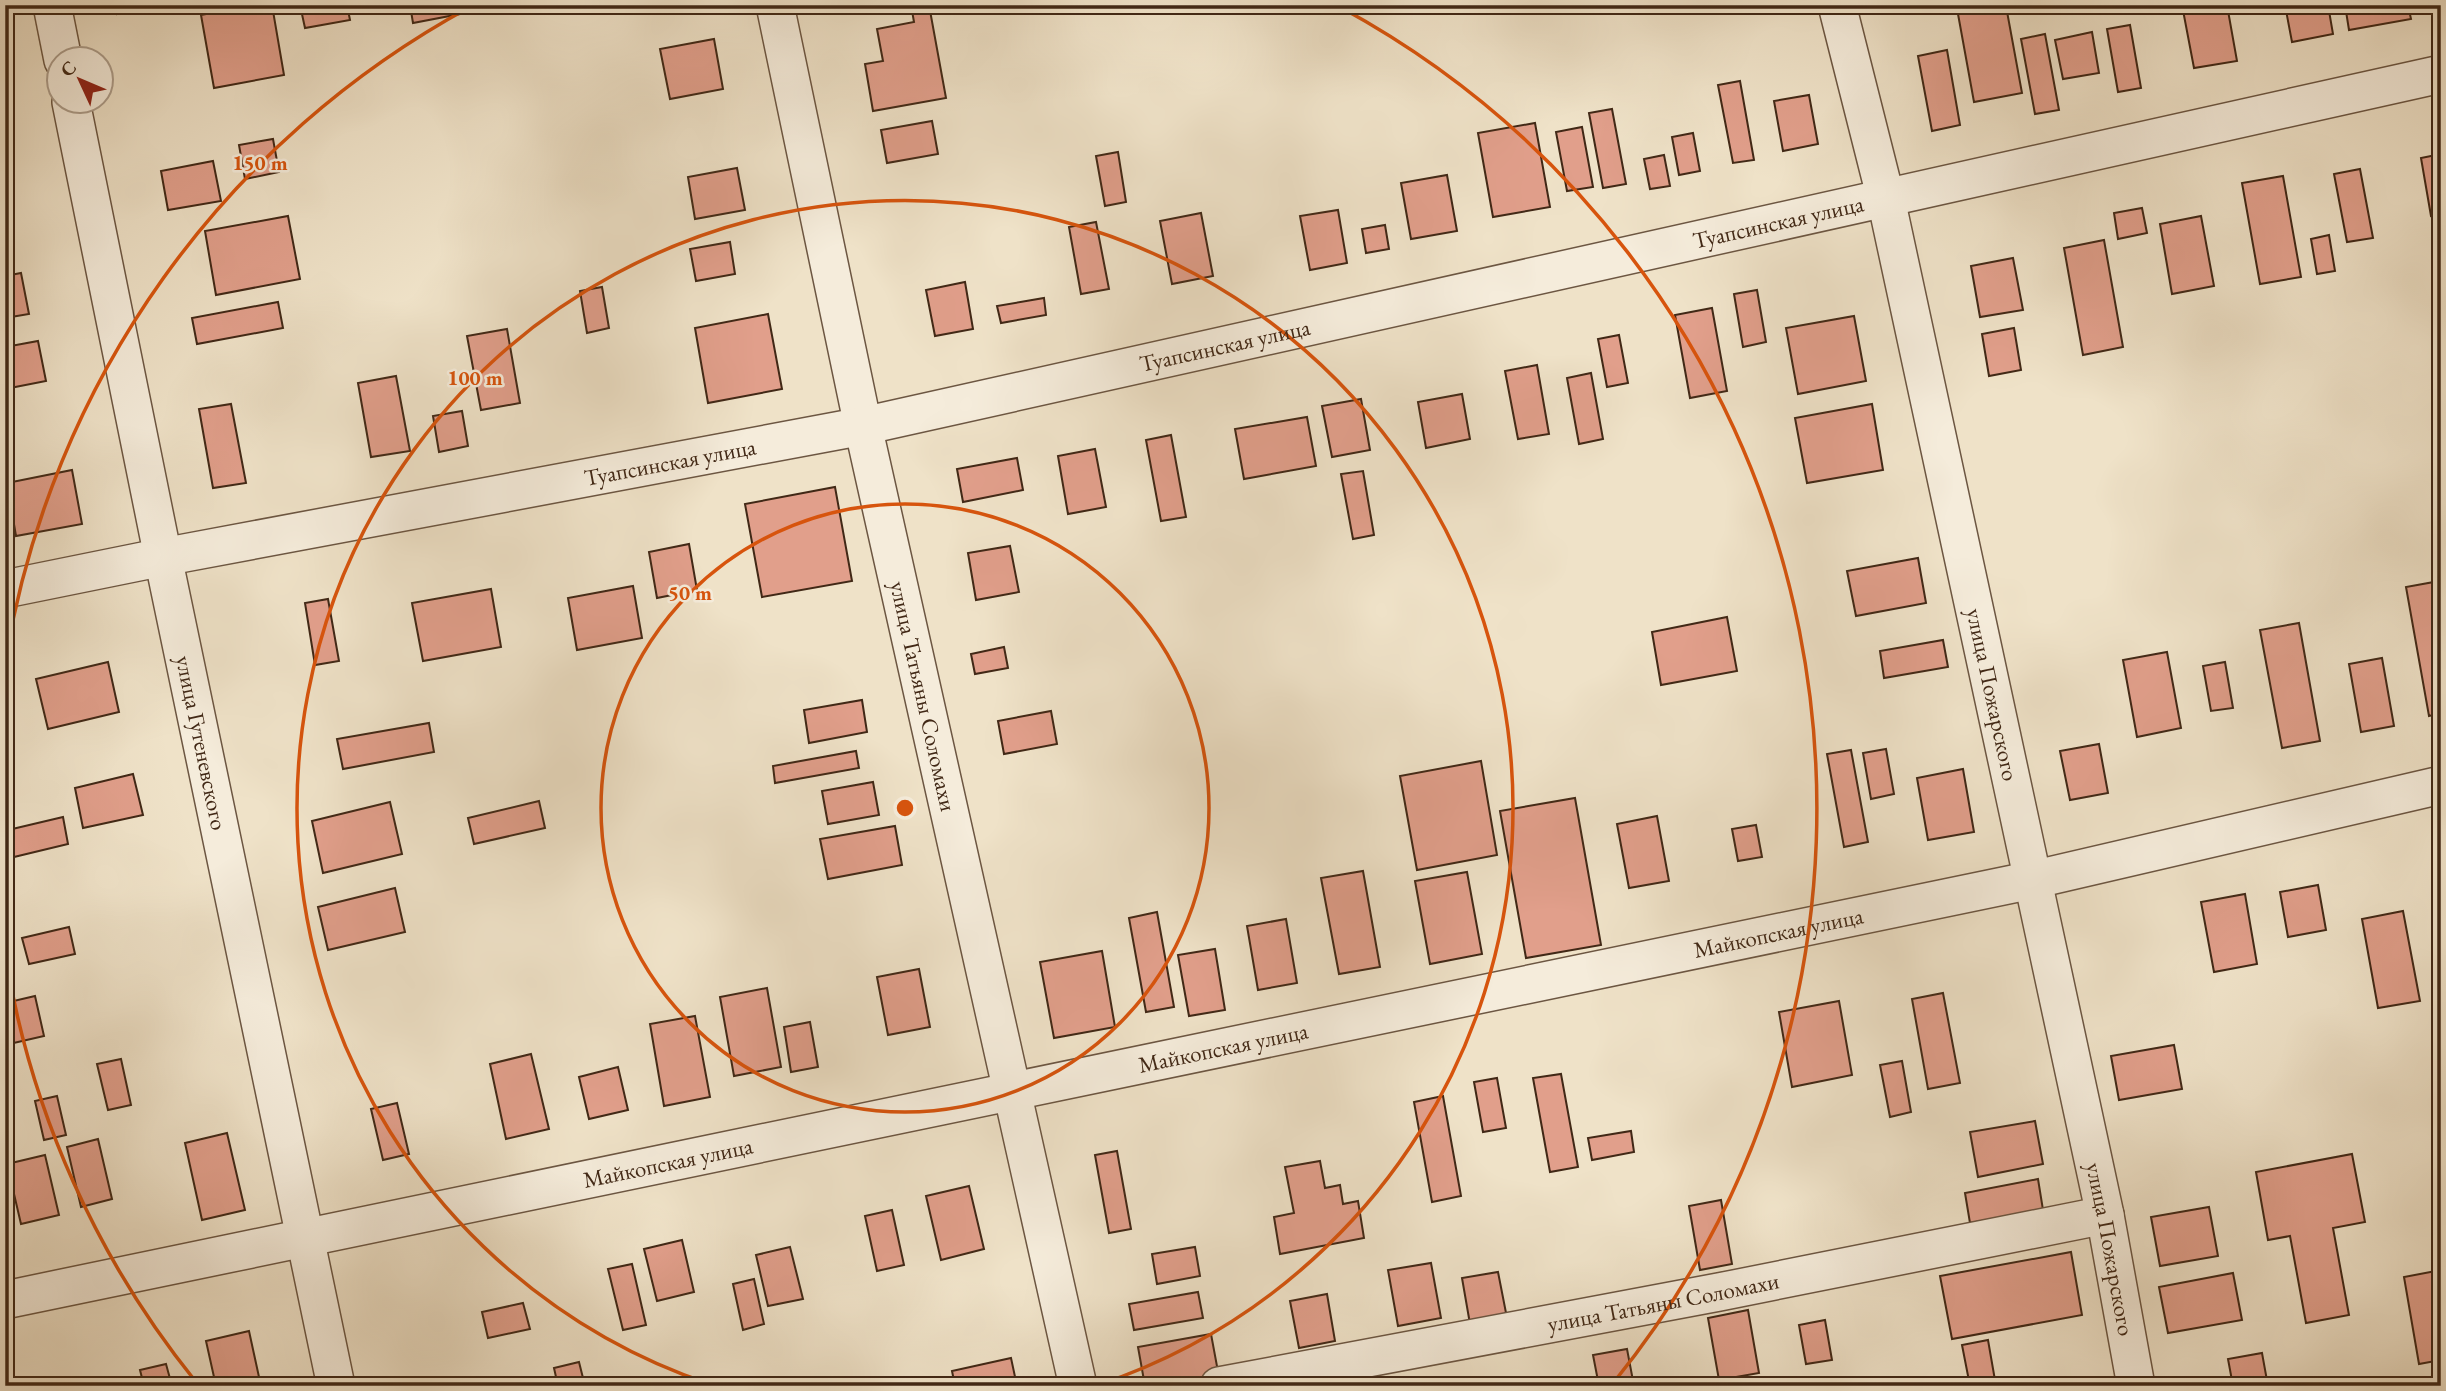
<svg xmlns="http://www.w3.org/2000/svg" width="2446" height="1391" font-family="'EB Garamond',serif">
<rect width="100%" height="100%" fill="#efe2c8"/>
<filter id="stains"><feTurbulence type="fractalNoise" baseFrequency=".00286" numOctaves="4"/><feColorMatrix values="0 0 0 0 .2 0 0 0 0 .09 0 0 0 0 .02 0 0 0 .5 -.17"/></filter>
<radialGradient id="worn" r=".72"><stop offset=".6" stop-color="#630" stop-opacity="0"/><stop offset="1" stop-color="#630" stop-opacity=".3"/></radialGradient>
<path fill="#e19f8b" stroke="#412816" stroke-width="2" d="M115 5H162L117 14Z
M252 5H272L284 75 214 88 201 15Z
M300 5H347L350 20 305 28Z
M410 5H507L413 23Z
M911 5H929L946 98 873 111 865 64 883 61 877 29 914 22Z
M2182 5H2227L2237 61 2194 68Z
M2285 5H2328L2333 34 2292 42Z
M2345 5H2408L2411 19 2349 30Z
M2006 6 2022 93 1974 102 1958 14Z
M2130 25 2141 88 2118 92 2107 29Z
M2092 32 2099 73 2063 79 2055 40Z
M2045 34 2059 110 2035 114 2021 39Z
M714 39 723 89 670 99 660 49Z
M1947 50 1960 125 1932 131 1918 56Z
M1740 81 1754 160 1733 163 1718 85Z
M1809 95 1818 144 1783 151 1774 101Z
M1612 109 1626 184 1603 188 1589 113Z
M932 121 938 154 887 163 881 130Z
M1535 123 1550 207 1493 217 1478 133Z
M1582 127 1593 187 1567 191 1556 132Z
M1693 133 1700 171 1679 175 1672 137Z
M273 139 279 172 245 179 239 145Z
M1118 152 1126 202 1105 206 1096 156Z
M2441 154V214L2431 216 2421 158Z
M1664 155 1670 186 1650 189 1644 159Z
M213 161 221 201 168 210 161 171Z
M737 168 745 210 695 219 688 177Z
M2360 169 2373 238 2347 242 2334 174Z
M1447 175 1457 231 1411 239 1401 183Z
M2283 176 2301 277 2260 284 2242 183Z
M2142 208 2147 233 2118 239 2114 213Z
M1338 210 1347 263 1310 270 1300 216Z
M1201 213 1213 276 1172 284 1160 221Z
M288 216 300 279 216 295 205 231Z
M2201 216 2214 286 2172 294 2160 224Z
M1096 222 1109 289 1081 294 1069 227Z
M1385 225 1389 249 1366 253 1362 229Z
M2329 235 2335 271 2317 274 2311 239Z
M2104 240 2123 347 2083 355 2064 248Z
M730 242 735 274 696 281 690 249Z
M2013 258 2023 310 1980 317 1971 266Z
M21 273 29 314 5 318V276Z
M965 282 973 329 935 336 926 290Z
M602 287 609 328 587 333 580 291Z
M1757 290 1766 342 1743 347 1734 294Z
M1044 298 1046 315 1001 323 997 306Z
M278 302 283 328 197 344 192 318Z
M1712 308 1727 391 1690 398 1675 315Z
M768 314 782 389 708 403 695 328Z
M1854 316 1866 381 1798 394 1786 328Z
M2014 328 2021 370 1989 376 1982 334Z
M507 329 520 403 481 410 467 336Z
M1619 335 1628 383 1607 387 1598 339Z
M38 341 46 381 5 389V347Z
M1537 365 1549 434 1518 439 1505 371Z
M1591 373 1603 439 1579 444 1567 378Z
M396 376 410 451 371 457 358 383Z
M1462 394 1470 439 1426 448 1418 402Z
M1361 399 1370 450 1332 457 1322 406Z
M231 404 246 483 213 488 199 409Z
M1872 404 1883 470 1807 483 1795 418Z
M462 411 468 446 439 452 433 416Z
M1307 417 1316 466 1244 479 1235 429Z
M1171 435 1186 517 1161 521 1146 440Z
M1095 449 1106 507 1068 514 1058 456Z
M1017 458 1023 490 963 502 957 469Z
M72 470 82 524 16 536 7 483Z
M1363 471 1374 535 1353 539 1341 474Z
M835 487 852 581 762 597 745 504Z
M689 544 697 590 657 598 649 552Z
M1010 546 1019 592 976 600 968 553Z
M1918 558 1926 603 1856 616 1847 571Z
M2434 582 2441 618V713L2429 716 2406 587Z
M633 586 642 638 577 650 568 598Z
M491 589 501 647 423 661 412 603Z
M328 599 339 661 315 665 305 603Z
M1727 617 1737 671 1661 685 1652 632Z
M2299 623 2320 741 2282 748 2260 630Z
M1943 640 1948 667 1884 678 1880 651Z
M1004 647 1008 668 975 674 971 654Z
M2167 652 2181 728 2137 737 2123 660Z
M2382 658 2394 726 2361 732 2349 664Z
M108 662 119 712 48 729 36 679Z
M2225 662 2233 708 2211 711 2203 666Z
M862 700 867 732 809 743 804 710Z
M1051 711 1057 744 1004 754 998 721Z
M429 723 434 752 343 769 337 739Z
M2099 744 2108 793 2070 800 2060 751Z
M1886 749 1894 794 1871 799 1863 753Z
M1851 750 1868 842 1844 847 1827 754Z
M856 751 859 768 775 783 773 766Z
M1481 761 1497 855 1417 870 1400 776Z
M1963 769 1974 832 1928 840 1917 778Z
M133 774 143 815 83 828 75 788Z
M873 782 879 815 828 824 822 791Z
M1575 798 1601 945 1526 958 1500 811Z
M539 801 545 828 474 844 468 818Z
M390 802 402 854 323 873 312 821Z
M1657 816 1669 881 1629 888 1617 824Z
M63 817 68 844 14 857 8 830Z
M1756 825 1762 857 1738 861 1732 829Z
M895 826 902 865 828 879 820 839Z
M2441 867V908L2434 869Z
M1363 871 1380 967 1339 974 1321 878Z
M1467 872 1482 954 1430 964 1415 881Z
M2318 885 2326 930 2288 937 2280 892Z
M395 888 405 932 328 950 318 907Z
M2245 894 2257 964 2214 972 2201 902Z
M2403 911 2420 1001 2378 1008 2362 919Z
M1157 912 1174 1007 1146 1012 1129 918Z
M1286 919 1297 983 1258 990 1247 926Z
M69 927 75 954 29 964 22 938Z
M1215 949 1225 1010 1189 1016 1178 955Z
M1102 951 1115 1027 1054 1038 1040 962Z
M919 969 930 1027 888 1035 877 977Z
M767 988 781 1067 734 1076 720 997Z
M1943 993 1960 1083 1928 1089 1912 999Z
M35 996 44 1036 5 1045V1003Z
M1839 1001 1852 1075 1792 1087 1779 1012Z
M695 1016 710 1097 664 1106 650 1024Z
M810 1022 818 1067 791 1072 784 1027Z
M2174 1045 2182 1089 2119 1100 2111 1056Z
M531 1054 549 1129 506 1139 490 1064Z
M121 1059 131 1105 108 1110 97 1064Z
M1902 1061 1911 1112 1890 1117 1880 1065Z
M618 1067 628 1110 589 1119 579 1077Z
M1561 1074 1578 1167 1550 1172 1533 1078Z
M1497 1078 1506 1128 1483 1132 1474 1082Z
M57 1096 66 1135 44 1140 35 1101Z
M1443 1096 1461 1196 1432 1202 1414 1102Z
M397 1103 409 1154 383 1160 371 1109Z
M2035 1121 2043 1164 1978 1177 1970 1132Z
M1631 1131 1634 1152 1592 1160 1588 1138Z
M227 1133 245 1210 202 1220 185 1143Z
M98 1139 112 1199 81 1207 67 1147Z
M1117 1151 1131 1229 1109 1233 1095 1155Z
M2352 1154 2365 1222 2333 1228 2349 1315 2306 1323 2290 1236 2268 1240 2256 1172Z
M45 1155 59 1215 21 1224 7 1164Z
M1320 1161 1325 1188 1340 1185 1343 1204 1358 1201 1364 1238 1280 1254 1274 1217 1294 1213 1285 1167Z
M2038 1179 2043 1210 1970 1223 1965 1193Z
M969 1186 984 1249 941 1260 926 1196Z
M1721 1200 1732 1264 1700 1270 1689 1206Z
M2209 1207 2218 1256 2160 1266 2151 1217Z
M892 1210 904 1265 877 1271 865 1216Z
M682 1240 694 1292 657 1301 644 1249Z
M790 1247 803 1299 768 1306 756 1255Z
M1195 1247 1200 1276 1157 1284 1152 1254Z
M2071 1252 2082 1315 1952 1339 1940 1276Z
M1431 1263 1441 1318 1398 1326 1388 1270Z
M632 1264 646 1325 623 1330 608 1269Z
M2441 1270V1360L2419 1364 2404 1277Z
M1498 1272 1507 1318 1470 1324 1462 1278Z
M2233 1273 2242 1320 2168 1333 2159 1287Z
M754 1279 764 1324 743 1330 733 1284Z
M1198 1292 1203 1318 1134 1330 1129 1304Z
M1327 1294 1335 1341 1299 1348 1290 1301Z
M523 1303 530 1329 488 1338 482 1312Z
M1748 1310 1759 1373 1719 1380 1708 1318Z
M1825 1320 1832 1360 1806 1364 1799 1325Z
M249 1331 259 1377 216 1386 206 1341Z
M1211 1334 1219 1377 1169 1386H1145L1138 1347Z
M1988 1340 1996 1386H1970L1962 1345Z
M1627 1349 1634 1386H1599L1593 1355Z
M2262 1353 2268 1386H2233L2228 1359Z
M1011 1358 1017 1386H955L952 1371Z
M579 1362 585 1386H558L554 1368Z
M166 1364 172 1386H144L140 1370Z
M915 1378 917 1386H901L900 1381Z"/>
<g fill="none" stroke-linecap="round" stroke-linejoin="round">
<defs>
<g id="minor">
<path d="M52 5 63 60"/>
<path id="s1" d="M775 5 863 426 1078 1386"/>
<path id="s2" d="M1837 5 1886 199 2105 1215 2136 1386"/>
<path id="s3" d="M71 102 163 557 336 1386"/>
<path id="s4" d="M5 589 163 557 863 426 2441 74"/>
<path id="s5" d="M5 1300 2032 880 2441 785"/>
<path id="s6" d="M1219 1386 1719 1292 2105 1215"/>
</g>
</defs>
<use href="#minor" stroke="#6c5642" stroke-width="40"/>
<use href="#minor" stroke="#f5ecdb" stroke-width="37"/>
</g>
<g fill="none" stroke="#d7540d" stroke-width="3.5">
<circle cx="905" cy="808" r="304"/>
<path d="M712 1385A608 608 0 1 1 1098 1385"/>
<path d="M196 1382A912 912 0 0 1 6 959M6 657A912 912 0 0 1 470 7M1340 7A912 912 0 0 1 1614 1382"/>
</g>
<g text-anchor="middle" stroke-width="5" stroke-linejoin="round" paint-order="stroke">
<g font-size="23" fill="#412816" stroke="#f5ecdb">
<text dy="8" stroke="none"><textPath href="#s4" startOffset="1811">Туапсинская улица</textPath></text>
<text dy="8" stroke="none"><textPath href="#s4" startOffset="1244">Туапсинская улица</textPath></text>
<text dy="8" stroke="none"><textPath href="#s4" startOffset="677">Туапсинская улица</textPath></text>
<text dy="8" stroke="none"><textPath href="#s2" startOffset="707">улица Пожарского</textPath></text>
<text dy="8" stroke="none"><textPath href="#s1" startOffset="707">улица Татьяны Соломахи</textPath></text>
<text dy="8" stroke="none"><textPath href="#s3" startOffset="654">улица Гутеневского</textPath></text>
<text dy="8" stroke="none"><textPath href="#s5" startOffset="1811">Майкопская улица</textPath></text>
<text dy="8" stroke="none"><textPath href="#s5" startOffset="1244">Майкопская улица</textPath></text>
<text dy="8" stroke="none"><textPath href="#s5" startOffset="677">Майкопская улица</textPath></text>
<text dy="8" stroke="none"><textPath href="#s2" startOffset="1274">улица Пожарского</textPath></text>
<text dy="8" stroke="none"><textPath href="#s6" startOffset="452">улица Татьяны Соломахи</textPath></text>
</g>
</g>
<circle cx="905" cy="808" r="10" fill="#d7540d" stroke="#f5ecdb" stroke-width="3.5"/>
<g font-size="21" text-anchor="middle" font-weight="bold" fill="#d7540d" stroke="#f5ecdb" stroke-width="5" stroke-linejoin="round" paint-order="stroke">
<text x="260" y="170">150 m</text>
<text x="475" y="385">100 m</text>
<text x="690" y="600">50 m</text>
</g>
<rect width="2446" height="1391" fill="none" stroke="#efe2c8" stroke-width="28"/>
<rect x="7" y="7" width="2432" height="1377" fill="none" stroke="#412816" stroke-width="3.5"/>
<rect x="14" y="14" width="2418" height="1363" fill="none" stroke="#412816" stroke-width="2"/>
<g transform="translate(80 80) rotate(314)"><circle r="33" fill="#f5ecdb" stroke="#ad9e8c" stroke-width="2"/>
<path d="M0-5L12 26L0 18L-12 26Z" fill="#8f2418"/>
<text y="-10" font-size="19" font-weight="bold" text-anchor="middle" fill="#412816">С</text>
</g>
<rect width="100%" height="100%" filter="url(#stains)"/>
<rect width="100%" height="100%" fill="url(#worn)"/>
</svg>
